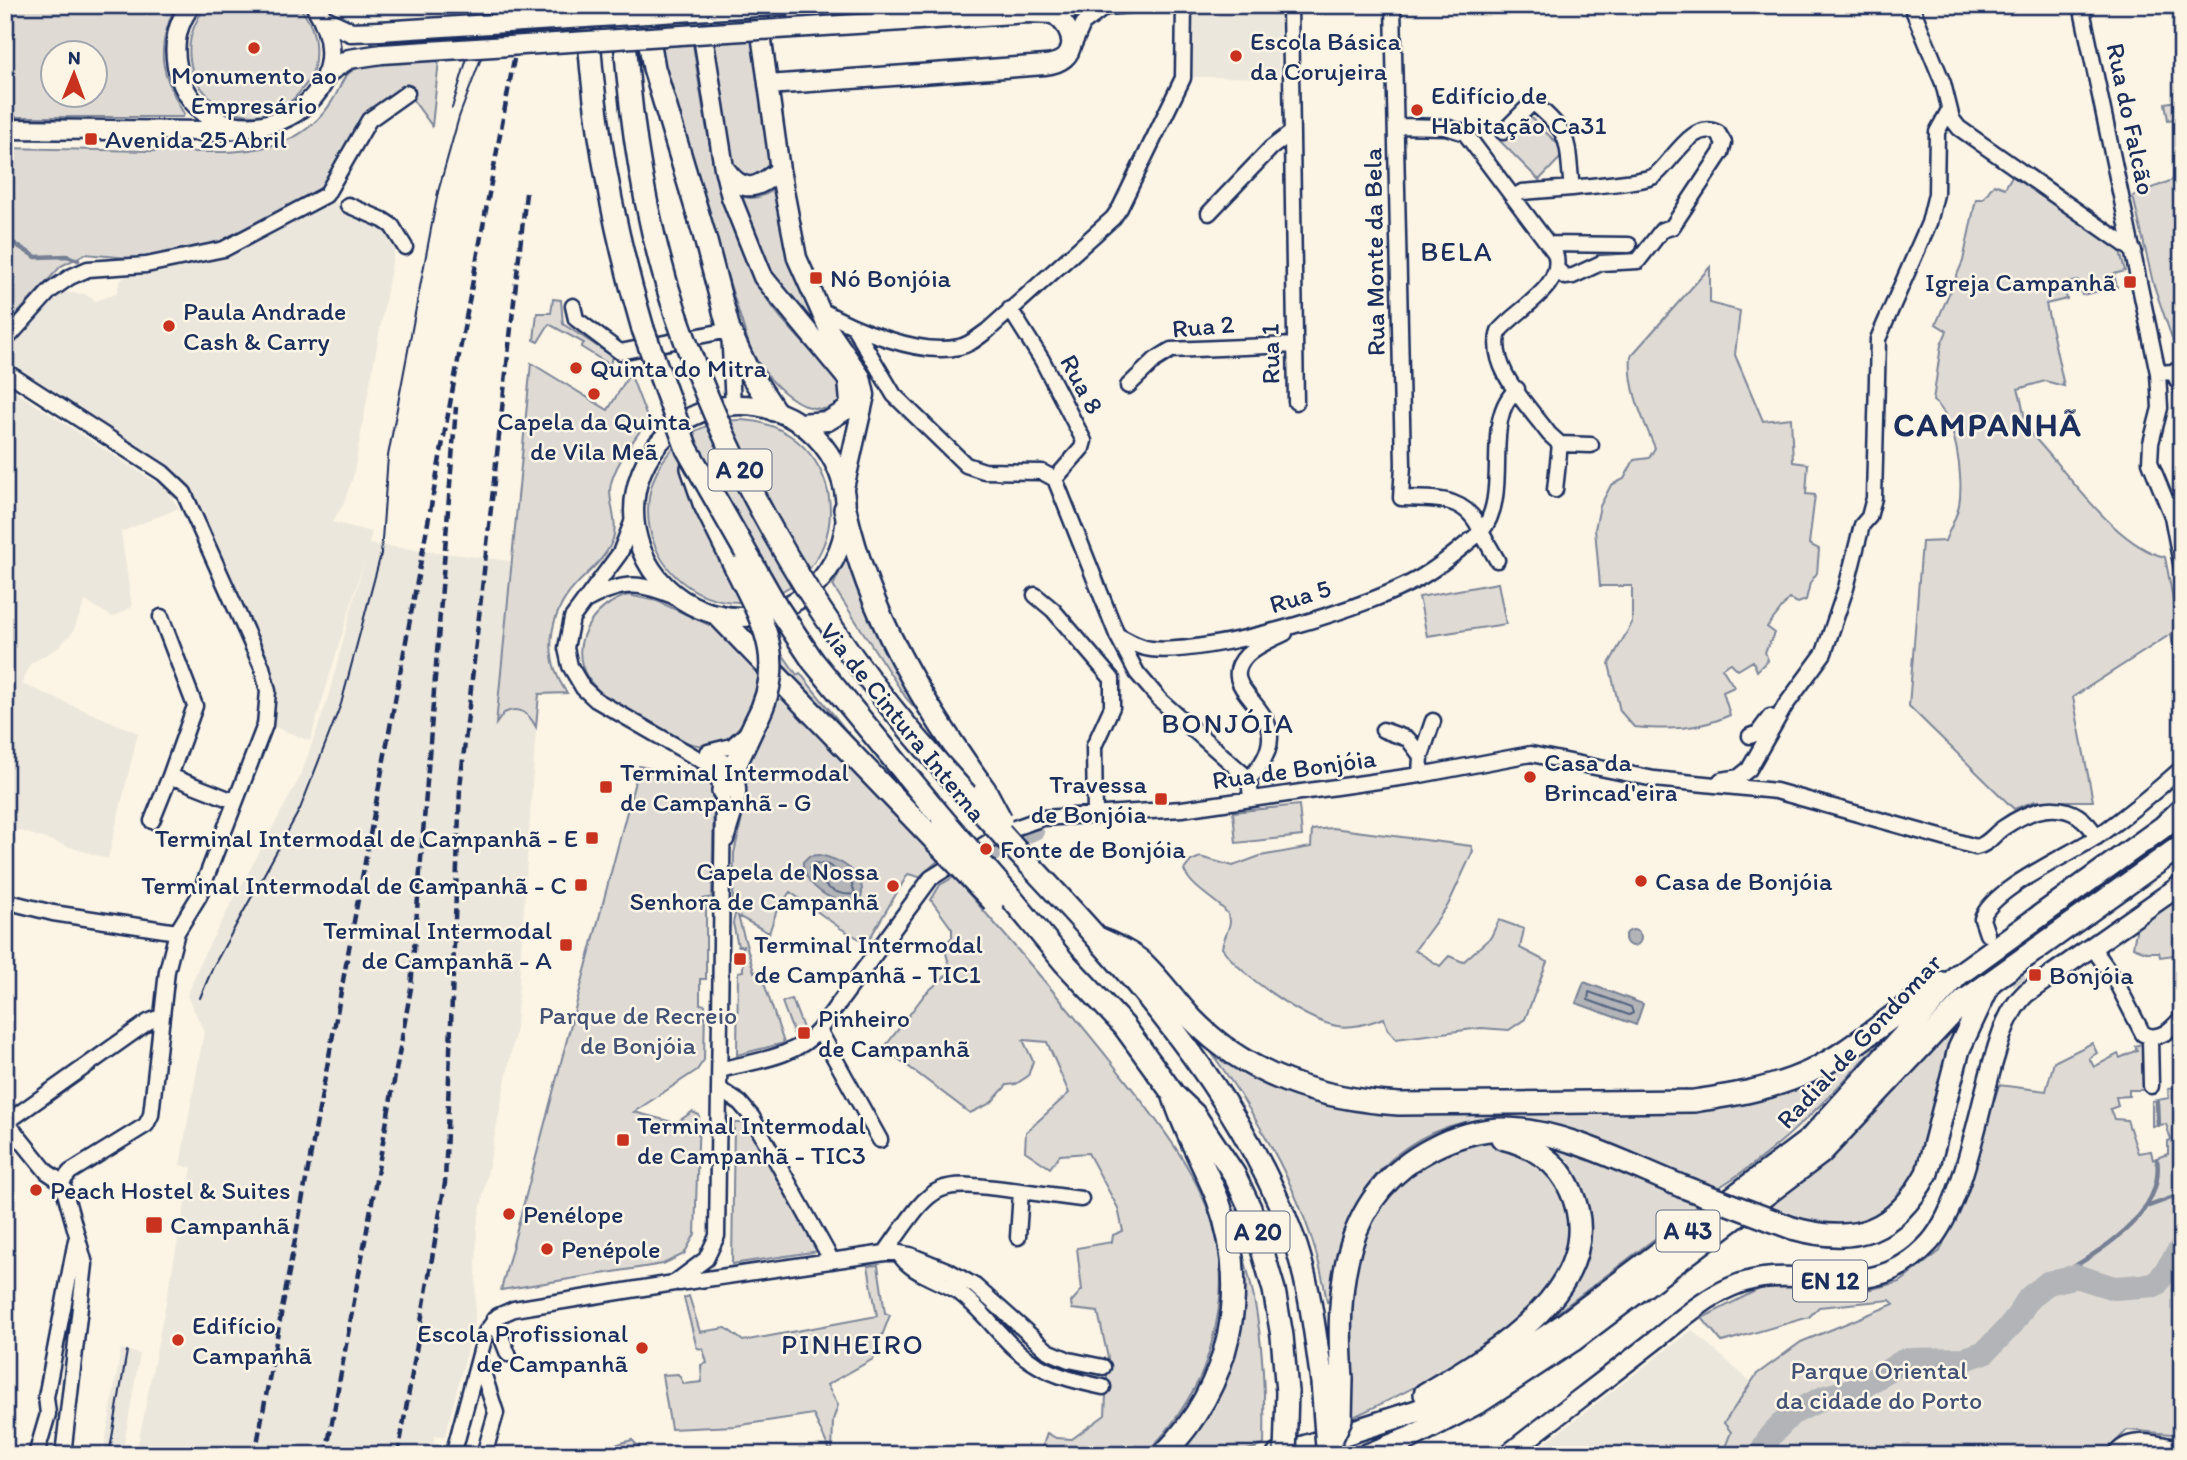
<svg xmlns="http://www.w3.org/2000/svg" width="2187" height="1460" font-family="Itim,sans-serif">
<rect width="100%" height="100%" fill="#fcf5e5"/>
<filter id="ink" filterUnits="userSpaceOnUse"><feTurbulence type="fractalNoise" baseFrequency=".0143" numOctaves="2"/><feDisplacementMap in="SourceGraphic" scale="14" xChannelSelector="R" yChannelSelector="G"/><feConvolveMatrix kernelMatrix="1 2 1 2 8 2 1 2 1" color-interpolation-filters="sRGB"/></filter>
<g filter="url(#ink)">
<path fill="#ece7dc" d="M1193 14H1280L1279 78 1192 77Z
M332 202 379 222 393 236 394 252 353 477 342 507 332 522 372 532 369 544 511 561 496 720 508 711 518 710 527 714 536 727 516 1028 477 1226 475 1320 445 1436H434L433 1455H136L192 1168 180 1165 204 1031 187 996 202 958 301 775 327 701 365 558 310 741 270 725 272 672 175 470 10 362 8 352 38 310 60 292 85 294 96 301 117 293 119 283 125 276 318 205H330Z
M5 385 163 487 179 508 121 532 132 607 113 617 85 601 73 632 59 647 30 664 22 684 138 733 108 859 8 827 5 841Z
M1692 1330 1752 1383 1723 1421 1731 1431 1722 1455H1529Z
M121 1349 140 1354 122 1455H103Z"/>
<path fill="#dfdbd4" stroke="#7d8599" stroke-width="2" fill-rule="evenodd" d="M5 5H176C155 50 160 72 184 114L183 117H5ZM52 52H94V94H52Z
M207 5H297C312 20 317 38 315 59 315 70 310 80 303 88 252 157 148 80 207 5Z
M653 5H687C703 102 710 201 760 288 782 326 816 352 841 387V403C806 425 766 379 751 351L668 88Z
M707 5H751L770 154C766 186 748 181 730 162Z
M439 60 432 126 408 93 385 103 359 121 324 191 220 246 140 259 85 254 61 266 5 327V148C53 149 101 150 149 151 194 151 251 158 292 138 309 130 325 114 334 98 341 87 342 75 355 69 379 56 413 62 439 60Z
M2182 100V141L2177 119 2168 120 2165 103Z
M1527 114 1566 152 1539 180 1500 141Z
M2012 176 2120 251 2125 271 2114 274 2117 287 2082 295 2078 281 2063 284 2067 299 2046 304 2064 386 2045 381 2018 389C2024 405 2022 419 2031 434 2066 470 2116 547 2165 557 2175 606 2182 653 2182 704L2171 634 2073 697 2093 801H2035L2014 809 1909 706 1922 542 1945 541C1949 530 1957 517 1959 505 1964 478 1956 416 1933 401L1941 345 1947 331 1936 324 1963 261 1976 199H1983L1994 184 2005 188Z
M2182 176V367L2153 283 2133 196Z
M777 187 842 357 785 293 757 249 737 195C751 201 765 197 777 187Z
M1710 267V303L1740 311 1735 355 1763 421 1791 418 1793 462 1808 464 1806 494 1815 495 1809 544 1819 549 1817 573 1810 583 1806 600 1798 603 1789 599 1767 627 1775 633 1765 652 1768 660 1757 671 1753 661 1738 670 1731 663 1722 668 1734 687 1723 692 1730 715C1698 730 1669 730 1634 727L1620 711 1609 664 1632 623V586H1600L1595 529 1600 506 1611 485 1624 479 1634 460 1649 458 1655 448C1643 419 1628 389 1631 356Z
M553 299 561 300 563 324 612 356 610 365 581 347 584 343 549 324 538 342 534 340 537 313H551Z
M531 363 608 410 630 373 648 420C636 437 611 469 610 490 610 507 618 523 613 539 607 557 589 571 576 585 547 616 543 659 567 693L539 694 536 727C529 714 520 705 504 713L496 724Z
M648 511a91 91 0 1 1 182 0a91 91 0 1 1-182 0Z
M849 551 930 725 906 698 833 586Z
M1498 583 1506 624 1427 636 1419 597Z
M628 595 657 601 718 629 761 668C759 702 738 750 697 745 676 742 656 727 639 717 620 706 600 696 588 678 566 644 594 605 628 595Z
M783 655 797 675 800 673 869 759 781 674Z
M779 691 939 860 919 877 908 874 867 943 840 928 790 892 777 910 769 933 738 916 754 972 760 971 784 1043 737 1055 738 972 743 971V946H738L733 923 738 901H733L734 853 747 797 742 768 771 716Z
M639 766 708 782 714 790 712 897 703 899 706 906V979H700V1004L705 1005 704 1060 697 1070 634 1112 676 1123 692 1112 699 1115 695 1234 684 1254 663 1264 501 1290Z
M1299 805 1302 836 1236 843 1233 812Z
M1332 828 1471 846 1473 851 1448 905 1415 950 1440 966 1449 956 1463 962 1491 937 1499 920 1524 929 1520 948 1547 962 1525 1019 1509 1030 1481 1028 1396 1039 1388 1030 1384 1018C1369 1023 1353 1029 1337 1026 1303 1020 1241 975 1222 948 1223 939 1229 930 1230 922 1231 905 1193 893 1184 870L1191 861 1200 857 1233 866 1260 856 1311 847 1312 830Z
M954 877C1008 938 1061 999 1112 1063 1149 1110 1195 1165 1213 1224 1227 1272 1221 1318 1205 1365 1198 1387 1160 1451 1136 1455 1106 1460 1070 1455 1040 1455L1047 1433 1056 1438 1072 1439 1105 1415 1108 1358 1098 1312 1072 1309 1071 1302 1082 1290 1077 1248 1112 1242 1113 1235 1123 1231 1118 1208 1088 1153 1060 1155 1050 1168 1025 1151 1026 1132 1069 1093 1047 1042 1023 1040 1033 1061 1028 1076 1016 1084 1007 1085 991 1103 970 1113 884 1048 925 994 951 971 944 946 952 937V929L931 900 940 885Z
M2182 893V954L2160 957 2159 952H2146L2133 947 2137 926Z
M792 999 804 1031 795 1037 782 1002Z
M1968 1010 1913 1183C1888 1214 1855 1236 1813 1228 1796 1225 1777 1213 1761 1207Z
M1901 1019C1844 1081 1790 1144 1718 1188 1666 1170 1614 1153 1561 1138 1541 1132 1519 1122 1499 1120 1477 1118 1452 1124 1432 1133 1364 1164 1336 1230 1331 1301L1327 1302C1312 1205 1257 1114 1200 1037L1312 1096H1748Z
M2092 1043 2097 1053 2089 1058 2094 1067 2118 1054 2120 1058 2137 1050 2135 1046 2144 1043 2147 1090H2129V1096L2116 1097 2118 1106 2110 1109 2114 1119 2127 1120 2138 1153 2151 1151 2153 1160 2168 1154V1141L2171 1140 2166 1124 2152 1126V1101L2169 1098 2168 1089 2182 1086V1435L2127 1430 2108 1450V1455H1722L1731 1432 1724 1423 1757 1374 1801 1342 1894 1304 1890 1300 1819 1307 1809 1317 1722 1342 1702 1318 1761 1288 1802 1287 1851 1294 1900 1282 1940 1251 1967 1187 1999 1085 2046 1091 2054 1062Z
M734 1123H750L819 1251 732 1264Z
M1477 1141C1513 1143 1536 1157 1557 1185 1566 1197 1568 1211 1568 1226 1571 1315 1419 1387 1351 1418L1348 1317 1356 1250 1391 1186 1421 1160Z
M1541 1142 1564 1147 1702 1203 1537 1328 1584 1229Z
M1230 1218C1260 1291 1266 1366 1264 1445L1231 1455H1167L1217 1386Z
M878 1265 885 1313 890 1315 873 1359 827 1385 838 1405 833 1420 832 1455 813 1414 735 1426 671 1429 662 1375 678 1374 684 1384 702 1382 701 1365 707 1363 703 1349 697 1348 684 1298 689 1296 700 1332 726 1328 743 1341 877 1316 868 1266Z
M632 1440 647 1455H598L616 1449 615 1445Z
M2135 1448 2182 1454V1455H2124Z"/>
<path fill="#b2b4b8" stroke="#767f94" stroke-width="2" d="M819 855C840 859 868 874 861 898 841 912 801 885 803 862L809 856Z
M1625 938a8 8 0 1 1 16 0a8 8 0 1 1-16 0Z
M1584 982 1643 1004 1636 1025 1576 1003Z"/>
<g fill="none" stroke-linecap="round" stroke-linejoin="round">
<path stroke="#576482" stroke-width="2" d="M813 863 828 865 850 878 855 894C837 897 819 884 810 869Z
M1589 992 1631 1007 1633 1013 1629 1015 1588 1000Z"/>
<path stroke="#767f94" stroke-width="4.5" d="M5 238 36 257 67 256 78 260
M2157 1102 2158 1125
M2149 1206 2182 1194
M2048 1283C2091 1255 2166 1219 2157 1159"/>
<path stroke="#b2b4b8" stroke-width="14" d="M974 868 1012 843 1037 832"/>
<path stroke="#b2b4b8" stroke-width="24" d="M1759 1455 1771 1435 1791 1414 1825 1397 1862 1387 1905 1360 1965 1359 1985 1352 2013 1323 2029 1298 2048 1283 2076 1276 2114 1288 2156 1285 2182 1247"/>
<path stroke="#cfcdca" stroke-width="14" stroke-dasharray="14 7" stroke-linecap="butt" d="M1991 940 2020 982"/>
<defs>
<path id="minor" d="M1290 5 1296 402
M1911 5 1943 83 1952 119 1959 128 2134 251
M2081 5 2158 373 2160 408 2151 443 2150 462 2172 516 2182 569
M1047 12 1130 5
M1071 51 1083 24 1104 8
M1396 126 1446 127 1465 133 1555 253C1566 286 1517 309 1499 331 1488 368 1528 405 1549 434L1560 444 1591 445
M1503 132 1530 105H1536C1574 137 1566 143 1572 188L1522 192 1513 197
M348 205 383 220 392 226 405 247
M1209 213 1271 148 1292 132
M1548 244 1629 245
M1558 270 1565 277 1573 276 1601 263 1638 261 1662 230 1672 227 1721 153 1724 143 1718 133C1692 119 1672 163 1654 176 1644 182 1587 186 1572 188
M573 306 576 319 620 352 729 330 733 405
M819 309C853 328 920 357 959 347 970 345 978 337 987 331L1113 218 1120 208 1183 78 1184 5
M1010 309 1042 360 1084 441 1082 448 1055 479
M853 326 894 395 966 465 984 471 1042 472 1055 479 1117 635 1137 673 1160 700 1249 779 1251 798
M5 341 50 291 70 277 88 269 146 265 224 249 326 195 369 120 407 93
M5 371 163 473 184 493 262 667 268 691 265 725 199 896 177 932 167 971 151 1115 146 1125 70 1172 62 1182
M2158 373 2173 372 2182 389
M1128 386 1155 360 1171 350 1295 345
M1555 490 1560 444
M1497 560 1481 532C1513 494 1480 420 1517 389
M1035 595 1053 610 1112 679V707L1094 746 1095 816
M587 600C628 578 641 584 681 599
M161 617 195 706 170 776 234 801
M1117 635C1128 641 1139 648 1151 649 1208 656 1378 606 1426 574 1446 562 1463 546 1481 532 1467 495 1434 499 1401 498L1403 465 1393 5
M1383 730 1408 739 1421 756 1420 775
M1750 736 1758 733 1770 717
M708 752 732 746 748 732
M712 752C752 780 737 801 726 840
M1421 756 1433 721
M1249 779C1313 711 1207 696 1247 655 1257 645 1273 639 1285 633
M1721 780 1739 777 1749 769 1785 706 1824 653 1846 588 1862 525 1869 517 1874 498 1878 339 1929 223 1936 194 1937 132 1949 110
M152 821 170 776
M5 901 53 913 177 932
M1987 934 1982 919C1992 888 2070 855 2098 836 2127 815 2155 792 2182 768
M2093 948 2114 978 2143 1034C2159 1042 2172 1029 2182 1017
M819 1030 880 1140
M2150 1038 2151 1086
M720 1070C753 1061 795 1058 819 1030L931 878 1006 831 1043 818 1182 809 1420 775 1531 754 1654 779 1776 791 1976 847C1988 845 1993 835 2003 828 2036 805 2074 797 2097 837
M719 1089 740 1103 752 1117 832 1261
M5 1120 47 1172 62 1182 85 1264 63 1455
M7 1122 148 1022 160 1017
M1018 1237 1021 1191 1081 1199
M885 1253H899C909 1273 940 1280 957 1291 987 1312 1005 1347 1037 1365 1057 1377 1080 1382 1103 1387
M899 1253 910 1255 949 1271 975 1286 1048 1351 1069 1360 1103 1367
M679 1283 885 1253C937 1179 931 1180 1021 1191
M494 1319 508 1354
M479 1360 496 1413 484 1455
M36 1455 48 1414 46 1397 76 1240
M453 1455 486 1332 498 1316 514 1309 674 1283 706 1259 717 1236 723 797 716 769 596 700 583 688 570 666 566 648 572 618 620 553 633 520
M2115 1455C2128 1433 2161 1445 2182 1448"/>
<path id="major" d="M191 5C177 23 173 45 177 66 202 182 383 114 315 5
M698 5 724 168 731 197 763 277 848 380 850 403 846 410 828 421 799 423
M757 5 780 170 797 258 829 330 861 377 865 395 844 488
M323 19 351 32 380 31
M326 74 349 59 382 54
M768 85 1045 65C1079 62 1078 30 1053 14L1029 13
M5 129 209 131 236 129
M726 170C745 197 759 186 780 170
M634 511a106 106 0 1 1 212 0a106 106 0 1 1-212 0Z
M1507 1455C1554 1418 1602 1382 1649 1345 1675 1325 1701 1300 1731 1287 1800 1256 1867 1312 1930 1242 1963 1204 1979 1109 1994 1059 2001 1035 2008 1010 2026 993L2182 884"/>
<path id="highway" d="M587 5C592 114 612 224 643 329
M623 5C628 111 643 217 677 317
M643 5 654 68 704 234 729 330 746 367 774 410
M692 468 704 503 736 568
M845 509C870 617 921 701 985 790
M719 616 923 828
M813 661 942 818
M723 791 755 723
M1014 848C1122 963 1237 1086 1293 1237 1310 1284 1315 1334 1322 1382
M1007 893 1064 962 1124 1026 1174 1095 1194 1114 1234 1174 1250 1208 1274 1290 1282 1336 1287 1392
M1096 937C1111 944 1131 952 1143 963 1161 980 1175 1001 1192 1019 1248 1077 1321 1099 1399 1104L1694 1101C1734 1095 1772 1089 1809 1072 1857 1049 1896 1009 1943 983
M1792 1228C1856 1246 1895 1232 1927 1173L1959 1049 1990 983
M1342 1379C1336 1287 1341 1195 1433 1148 1454 1137 1481 1129 1504 1129 1561 1129 1629 1165 1681 1186
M1425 1394C1492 1355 1612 1285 1571 1191 1559 1162 1532 1145 1502 1138
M1163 1455C1231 1385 1251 1291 1218 1200 1204 1164 1185 1133 1174 1097
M1278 1455 1417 1411 1476 1384 1563 1325 1809 1140 1958 975 2163 827 2182 809
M1367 1455 1410 1438 1481 1401 1572 1341 1821 1153 1964 1001 2182 845"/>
</defs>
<use href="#minor" stroke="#1b2f5e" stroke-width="19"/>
<use href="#major" stroke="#1b2f5e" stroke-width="23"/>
<use href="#highway" stroke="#1b2f5e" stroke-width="26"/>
<use href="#minor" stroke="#fcf5e5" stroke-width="14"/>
<use href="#major" stroke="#fcf5e5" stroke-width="18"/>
<use href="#highway" stroke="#fcf5e5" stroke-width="21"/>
<path stroke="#1b2f5e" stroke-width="2" d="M452 108 483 5
M200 998 213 967 300 809 341 704 381 554 388 456 438 192 459 117 501 5
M109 1455 127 1351"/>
<path stroke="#1b2f5e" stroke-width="4.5" stroke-dasharray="10 5" stroke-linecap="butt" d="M255 1455 516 48 527 5
M326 1455 411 988 456 407
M398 1455 445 1183 460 787 526 193"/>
<defs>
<path id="major-bridge" d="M380 31 789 5
M382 54 1029 13"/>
<path id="highway-bridge" d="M677 317C728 466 807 607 908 728 942 769 979 808 1014 848
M643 329 687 449 777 607 813 661
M736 568C764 624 788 662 755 723
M985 790 1001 820
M942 818 1007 893
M923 828 993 901
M1681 1186 1792 1228
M1322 1382 1327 1447
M1327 1449 1341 1419 1342 1379
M1285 1455 1287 1392"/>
</defs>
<use href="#major-bridge" stroke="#1b2f5e" stroke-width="23" stroke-linecap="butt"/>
<use href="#highway-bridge" stroke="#1b2f5e" stroke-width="26" stroke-linecap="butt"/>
<use href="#major-bridge" stroke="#fcf5e5" stroke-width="18"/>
<use href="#highway-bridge" stroke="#fcf5e5" stroke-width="21"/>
</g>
</g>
<g fill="#c8321e" stroke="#fcf5e5" stroke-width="2.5">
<circle cx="254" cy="48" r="7"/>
<circle cx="1236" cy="56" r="7"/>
<circle cx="1417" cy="110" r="7"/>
<rect x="84" y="132" width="14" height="14" rx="3.5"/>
<rect x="809" y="271" width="14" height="14" rx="3.5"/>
<rect x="2123" y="275" width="14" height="14" rx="3.5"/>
<circle cx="169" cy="326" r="7"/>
<circle cx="576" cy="368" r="7"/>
<circle cx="594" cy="394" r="7"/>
<circle cx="1530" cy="777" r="7"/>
<rect x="599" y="780" width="14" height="14" rx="3.5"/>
<rect x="1154" y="792" width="14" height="14" rx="3.5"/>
<rect x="585" y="831" width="14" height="14" rx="3.5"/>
<circle cx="986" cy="849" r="7"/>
<circle cx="1641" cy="881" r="7"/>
<rect x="574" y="878" width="14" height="14" rx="3.5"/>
<circle cx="893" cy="886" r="7"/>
<rect x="559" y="938" width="14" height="14" rx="3.5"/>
<rect x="733" y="952" width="14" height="14" rx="3.5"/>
<rect x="2028" y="968" width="14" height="14" rx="3.5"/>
<rect x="797" y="1026" width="14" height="14" rx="3.5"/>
<rect x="616" y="1133" width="14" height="14" rx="3.5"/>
<circle cx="36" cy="1190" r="7"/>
<circle cx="509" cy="1214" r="7"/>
<rect x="145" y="1216" width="18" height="18" rx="3.5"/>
<circle cx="547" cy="1249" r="7"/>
<circle cx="178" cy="1340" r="7"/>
<circle cx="642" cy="1348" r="7"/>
</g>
<g text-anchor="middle" stroke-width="5" stroke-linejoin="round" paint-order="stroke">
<g fill="#fcf5e5" stroke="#5e6a86" stroke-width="2">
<rect x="708.5" y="449.5" width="63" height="41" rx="5"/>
<rect x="1656.5" y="1210.5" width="63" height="41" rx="5"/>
<rect x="1226.5" y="1211.5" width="63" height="41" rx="5"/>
<rect x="1793" y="1260.5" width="74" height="41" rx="5"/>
</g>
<g font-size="24" font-weight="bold" fill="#1b2f5e">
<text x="740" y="478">A 20</text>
<text x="1688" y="1239">A 43</text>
<text x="1258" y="1240">A 20</text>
<text x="1830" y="1289">EN 12</text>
</g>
<g font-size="26" fill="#1b2f5e" stroke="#fcf5e5" text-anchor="start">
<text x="1250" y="50">Escola Básica<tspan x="1250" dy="30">da Corujeira</tspan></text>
<text x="254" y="84" text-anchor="middle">Monumento ao<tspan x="254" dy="30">Empresário</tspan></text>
<text x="1431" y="104">Edifício de<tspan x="1431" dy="30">Habitação Ca31</tspan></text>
<text x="105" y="148">Avenida 25 Abril</text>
<text x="830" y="287">Nó Bonjóia</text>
<text x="2116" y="291" text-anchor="end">Igreja Campanhã</text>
<text x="183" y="320">Paula Andrade<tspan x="183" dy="30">Cash &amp; Carry</tspan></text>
<text x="590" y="377">Quinta do Mitra</text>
<text x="594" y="430" text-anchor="middle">Capela da Quinta<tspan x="594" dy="30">de Vila Meã</tspan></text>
<text x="1544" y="771">Casa da<tspan x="1544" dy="30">Brincad'eira</tspan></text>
<text x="620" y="781">Terminal Intermodal<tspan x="620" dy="30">de Campanhã - G</tspan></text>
<text x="1147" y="793" text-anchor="end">Travessa<tspan x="1147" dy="30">de Bonjóia</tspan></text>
<text x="578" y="847" text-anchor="end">Terminal Intermodal de Campanhã - E</text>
<text x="1000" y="858">Fonte de Bonjóia</text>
<text x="879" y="880" text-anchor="end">Capela de Nossa<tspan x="879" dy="30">Senhora de Campanhã</tspan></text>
<text x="1655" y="890">Casa de Bonjóia</text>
<text x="567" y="894" text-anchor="end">Terminal Intermodal de Campanhã - C</text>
<text x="552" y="939" text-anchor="end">Terminal Intermodal<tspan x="552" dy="30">de Campanhã - A</tspan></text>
<text x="754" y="953">Terminal Intermodal<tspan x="754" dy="30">de Campanhã - TIC1</tspan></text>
<text x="2049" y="984">Bonjóia</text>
<text x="818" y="1027">Pinheiro<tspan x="818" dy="30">de Campanhã</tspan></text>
<text x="637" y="1134">Terminal Intermodal<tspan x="637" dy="30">de Campanhã - TIC3</tspan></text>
<text x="50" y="1199">Peach Hostel &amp; Suites</text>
<text x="523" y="1223">Penélope</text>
<text x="170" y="1234">Campanhã</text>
<text x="561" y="1258">Penépole</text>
<text x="192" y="1334">Edifício<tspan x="192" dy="30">Campanhã</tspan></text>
<text x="628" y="1342" text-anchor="end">Escola Profissional<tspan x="628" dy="30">de Campanhã</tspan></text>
</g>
<g font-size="26" fill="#1b2f5e" stroke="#fcf5e5">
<text transform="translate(2131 119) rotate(78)" y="9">Rua do Falcão</text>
<text transform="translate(1374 252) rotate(-91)" y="9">Rua Monte da Bela</text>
<text transform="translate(1203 326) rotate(-5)" y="9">Rua 2</text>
<text transform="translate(1270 354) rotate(-91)" y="9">Rua 1</text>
<text transform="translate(1082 384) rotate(62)" y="9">Rua 8</text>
<text transform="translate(1300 596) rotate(-17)" y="9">Rua 5</text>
<text transform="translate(903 722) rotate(51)" y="9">Via de Cintura Interna</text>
<text transform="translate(1294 769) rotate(-8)" y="9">Rua de Bonjóia</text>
<text transform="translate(1859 1041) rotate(-47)" y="9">Radial de Gondomar</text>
</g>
<g font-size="26" fill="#425176" stroke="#fcf5e5">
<text x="638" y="1024">Parque de Recreio<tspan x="638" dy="30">de Bonjóia</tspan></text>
<text x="1879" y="1379">Parque Oriental<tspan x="1879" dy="30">da cidade do Porto</tspan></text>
</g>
<g font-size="28" letter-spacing="2" fill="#1b2f5e" stroke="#fcf5e5">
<text x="1457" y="261">BELA</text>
<text x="1228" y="733">BONJÓIA</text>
<text x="853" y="1354">PINHEIRO</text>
</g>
<g font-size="33" font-weight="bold" letter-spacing="2" fill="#1b2f5e" stroke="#fcf5e5">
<text x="1988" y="436">CAMPANHÃ</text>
</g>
</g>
<rect width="2187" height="1460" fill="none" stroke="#fcf5e5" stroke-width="28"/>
<rect x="14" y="14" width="2159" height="1432" fill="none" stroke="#1b2f5e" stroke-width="2.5" filter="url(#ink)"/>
<g transform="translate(74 74) rotate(1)"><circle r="33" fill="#fcf5e5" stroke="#a2a6af" stroke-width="2"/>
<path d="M0-5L12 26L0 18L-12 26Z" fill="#c8321e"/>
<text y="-10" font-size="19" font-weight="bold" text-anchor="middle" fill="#1b2f5e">N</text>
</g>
</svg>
